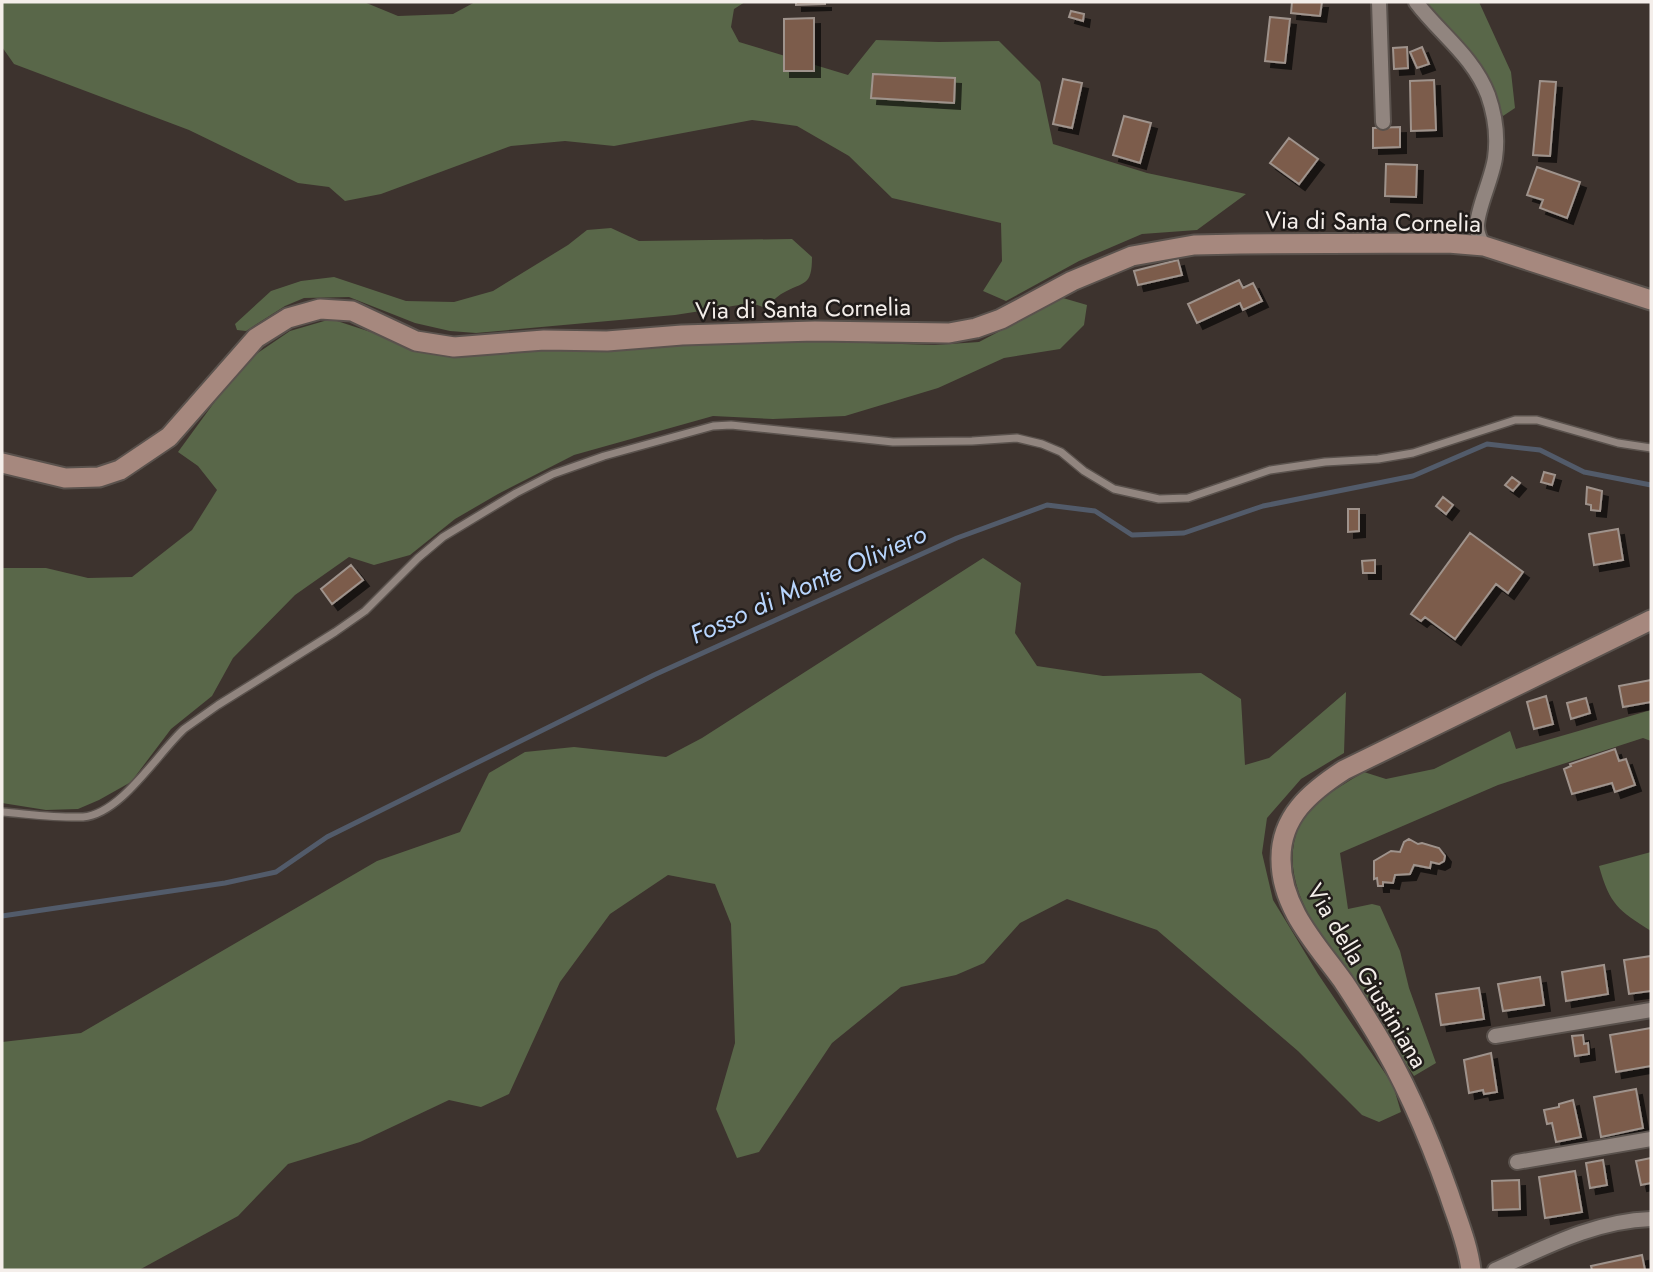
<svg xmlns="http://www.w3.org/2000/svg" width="1653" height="1272" font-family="Jost,sans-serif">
<defs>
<filter id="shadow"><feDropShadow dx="6" dy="6" stdDeviation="0" flood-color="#0009"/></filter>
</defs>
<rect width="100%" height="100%" fill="#3d332e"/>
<path fill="#596749" d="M2 2H364L398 16 453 14 475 2H745L734 9 731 27 739 42 848 75 876 40 939 42 999 41 1040 82 1053 144 1147 173 1246 194 1197 230 1142 234 1079 261 1006 301 983 291 1002 261 1001 223 892 198 849 156 797 126 752 120 614 146 565 141 511 146 381 194 345 201 329 187 298 183 189 130 14 64 2 47Z
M1423 2H1479L1511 72 1515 108 1503 116Z
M611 228 639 241 792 239 812 257C812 287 804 281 783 293 777 296 771 303 765 308L752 303 675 315 476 333 450 331 415 323 349 297 304 298 285 306 246 331 237 330 235 324 271 291 301 281 334 277 406 301 454 302 493 291 568 245 587 230Z
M1063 298 1087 305 1084 325 1060 349 1004 358 938 388 845 416 773 419 713 416 574 455 498 494 455 519 410 555 374 565 349 557 295 595 233 658 212 696 171 729 131 782 99 800 78 809 46 810 2 803V568H46L88 578 132 577 192 530 217 490 198 466 178 452 243 363 290 331 331 319 441 355 478 356 545 349 803 341 935 345 979 342Z
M983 558 1021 583 1015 633 1037 666 1103 676 1201 673 1241 699 1245 765 1269 758 1346 692 1344 753 1301 779 1267 818 1262 853 1273 900 1318 974 1393 1085 1401 1112 1379 1122 1362 1115 1298 1051 1157 930 1067 899 1020 923 984 963 956 975 901 987 832 1043 759 1152 737 1158 716 1109 735 1043 731 924 715 884 668 875 610 914 560 982 509 1094 481 1107 449 1100 360 1142 288 1164 238 1216 139 1270H2V1042L81 1033 377 861 460 832 489 773 525 752 574 747 666 757 702 738Z
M1651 710V741L1643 738 1498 785 1340 853 1348 909 1372 904 1380 906 1400 951 1409 988 1436 1063 1414 1076C1395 1047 1377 1018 1359 990 1328 943 1274 887 1299 826 1308 803 1343 785 1364 772L1386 779 1434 769 1510 731 1516 749Z
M1651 852V931C1618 910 1610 905 1599 866Z"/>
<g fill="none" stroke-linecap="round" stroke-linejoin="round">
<path stroke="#525b6a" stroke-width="5" d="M2 916 225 883 276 872 327 837 654 675 957 538 1047 505 1095 511 1132 535 1184 533 1263 506 1413 476 1487 444 1540 450 1584 472 1651 485"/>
</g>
<path fill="#7b5c4b" stroke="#9f938c" stroke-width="2" filter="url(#shadow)" d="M796 2H825V4L796 5Z
M1292 2H1322L1320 16 1291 13Z
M1071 11 1084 14 1083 21 1069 17Z
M1270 17 1290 19 1285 63 1265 61Z
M814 18V71H784V19Z
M1407 47 1408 68 1394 69 1393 48Z
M1422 47 1429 64 1417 68 1410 52Z
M873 74 955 78 954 103 871 98Z
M1063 79 1082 83 1072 128 1053 124Z
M1434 80 1436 130 1411 131 1410 81Z
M1540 81 1556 82 1550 156 1533 155Z
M1124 116 1151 123 1140 163 1113 155Z
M1400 127V147L1373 148V128Z
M1289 138 1318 159 1299 184 1270 163Z
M1386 164 1417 165 1416 197 1385 196Z
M1537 167 1580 182 1567 218 1540 208 1543 200 1527 195Z
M1178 260 1182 275 1138 285 1134 271Z
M1239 280 1243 288 1253 283 1262 301 1243 310 1240 303 1197 323 1188 304Z
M1544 472 1555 475 1552 485 1541 482Z
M1512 477 1520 483 1513 491 1505 485Z
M1587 487 1602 491 1600 511 1591 510V505L1586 504Z
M1443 497 1453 505 1446 514 1436 506Z
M1348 509H1359V531L1348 532Z
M1618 529 1623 560 1594 565 1589 534Z
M1470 533 1523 572 1508 593 1496 584 1455 639 1425 617 1421 621 1411 614Z
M1375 560V573H1363L1362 561Z
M351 565 363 580 332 604 321 589Z
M1651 680V702L1623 707 1619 686Z
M1546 696 1553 724 1534 729 1527 702Z
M1586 698 1590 713 1571 719 1567 703Z
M1615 749 1619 761 1626 759 1635 785 1615 792 1612 783 1572 794 1564 769 1571 766 1570 764Z
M1409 839 1418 844 1422 843 1439 848 1445 856 1444 861 1439 864 1431 862 1430 868 1414 865 1410 874 1395 875 1393 883 1383 882V886H1378L1377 878 1374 879V861L1391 851 1400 852 1404 842Z
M1651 956V991L1629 994 1624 960Z
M1604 965 1608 994 1566 1001 1562 972Z
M1540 977 1544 1005 1503 1011 1498 984Z
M1479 988 1484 1019 1441 1025 1436 994Z
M1651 1028V1066L1616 1072 1610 1035Z
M1583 1035 1584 1044 1588 1043 1589 1054 1575 1056 1572 1036Z
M1491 1053 1497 1092 1484 1094 1483 1090 1469 1093 1464 1060Z
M1636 1089 1643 1128 1601 1137 1594 1097Z
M1573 1100 1581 1137 1556 1142 1552 1123 1547 1124 1544 1110 1559 1107V1104Z
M1651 1158V1183L1641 1185 1636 1161Z
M1603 1160 1607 1185 1590 1188 1586 1163Z
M1575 1171 1582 1212 1545 1218 1539 1177Z
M1519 1180 1520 1209 1493 1210 1492 1181Z
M1642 1255 1645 1270H1592L1591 1266Z"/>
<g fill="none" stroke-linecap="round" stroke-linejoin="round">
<defs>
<path id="lane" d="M2 812C28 814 57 818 83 817 121 814 157 754 184 729L218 705 335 632 365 611 418 558 443 537 516 493 553 474 604 456 713 426 731 425 893 442 972 441 1017 438 1042 444 1061 452 1084 471 1114 489 1159 499 1188 498 1270 470 1325 462 1378 459 1413 453 1515 420H1537L1618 443 1651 448"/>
<path id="street" d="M1379 2 1383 122
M1416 2C1440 34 1473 56 1488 95 1495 115 1498 137 1495 158 1492 179 1477 209 1477 226 1477 233 1480 240 1484 246
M1495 1036 1651 1010
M1517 1162 1651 1139
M1495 1270C1546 1247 1594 1221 1651 1219"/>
<path id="secondary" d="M2 463 65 478 99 477 120 470 169 437 256 338 288 318 320 309 352 311 416 341 454 347 544 340 607 341 682 335 815 331 949 333 976 328 1001 319 1072 281 1132 256 1194 245 1240 244 1448 243 1484 246 1651 300
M1471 1270C1468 1244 1457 1219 1449 1194 1429 1137 1406 1082 1374 1030 1364 1014 1354 997 1343 981 1317 945 1281 908 1281 860 1280 817 1310 792 1344 770L1651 620"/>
</defs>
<use href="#lane" stroke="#5a524d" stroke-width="10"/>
<use href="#street" stroke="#5a524d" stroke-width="18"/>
<use href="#secondary" stroke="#5a524d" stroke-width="23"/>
<use href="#lane" stroke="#91857f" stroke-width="7"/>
<use href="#street" stroke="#91857f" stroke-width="14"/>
<use href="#secondary" stroke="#a6887e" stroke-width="19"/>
</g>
<g text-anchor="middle" stroke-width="5" stroke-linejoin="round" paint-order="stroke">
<g font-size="24" fill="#f4eeea" stroke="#211c1a">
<text transform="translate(1373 222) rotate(1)" y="8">Via di Santa Cornelia</text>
<text transform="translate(803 309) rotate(-1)" y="8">Via di Santa Cornelia</text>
<text transform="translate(1367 976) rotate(59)" y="8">Via della Giustiniana</text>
</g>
<g font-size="26" font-style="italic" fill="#b8d5fd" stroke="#211c1a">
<text transform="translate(808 584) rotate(-24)" y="9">Fosso di Monte Oliviero</text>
</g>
</g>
<rect width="1653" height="1272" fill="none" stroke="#f4eeea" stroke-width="7"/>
</svg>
